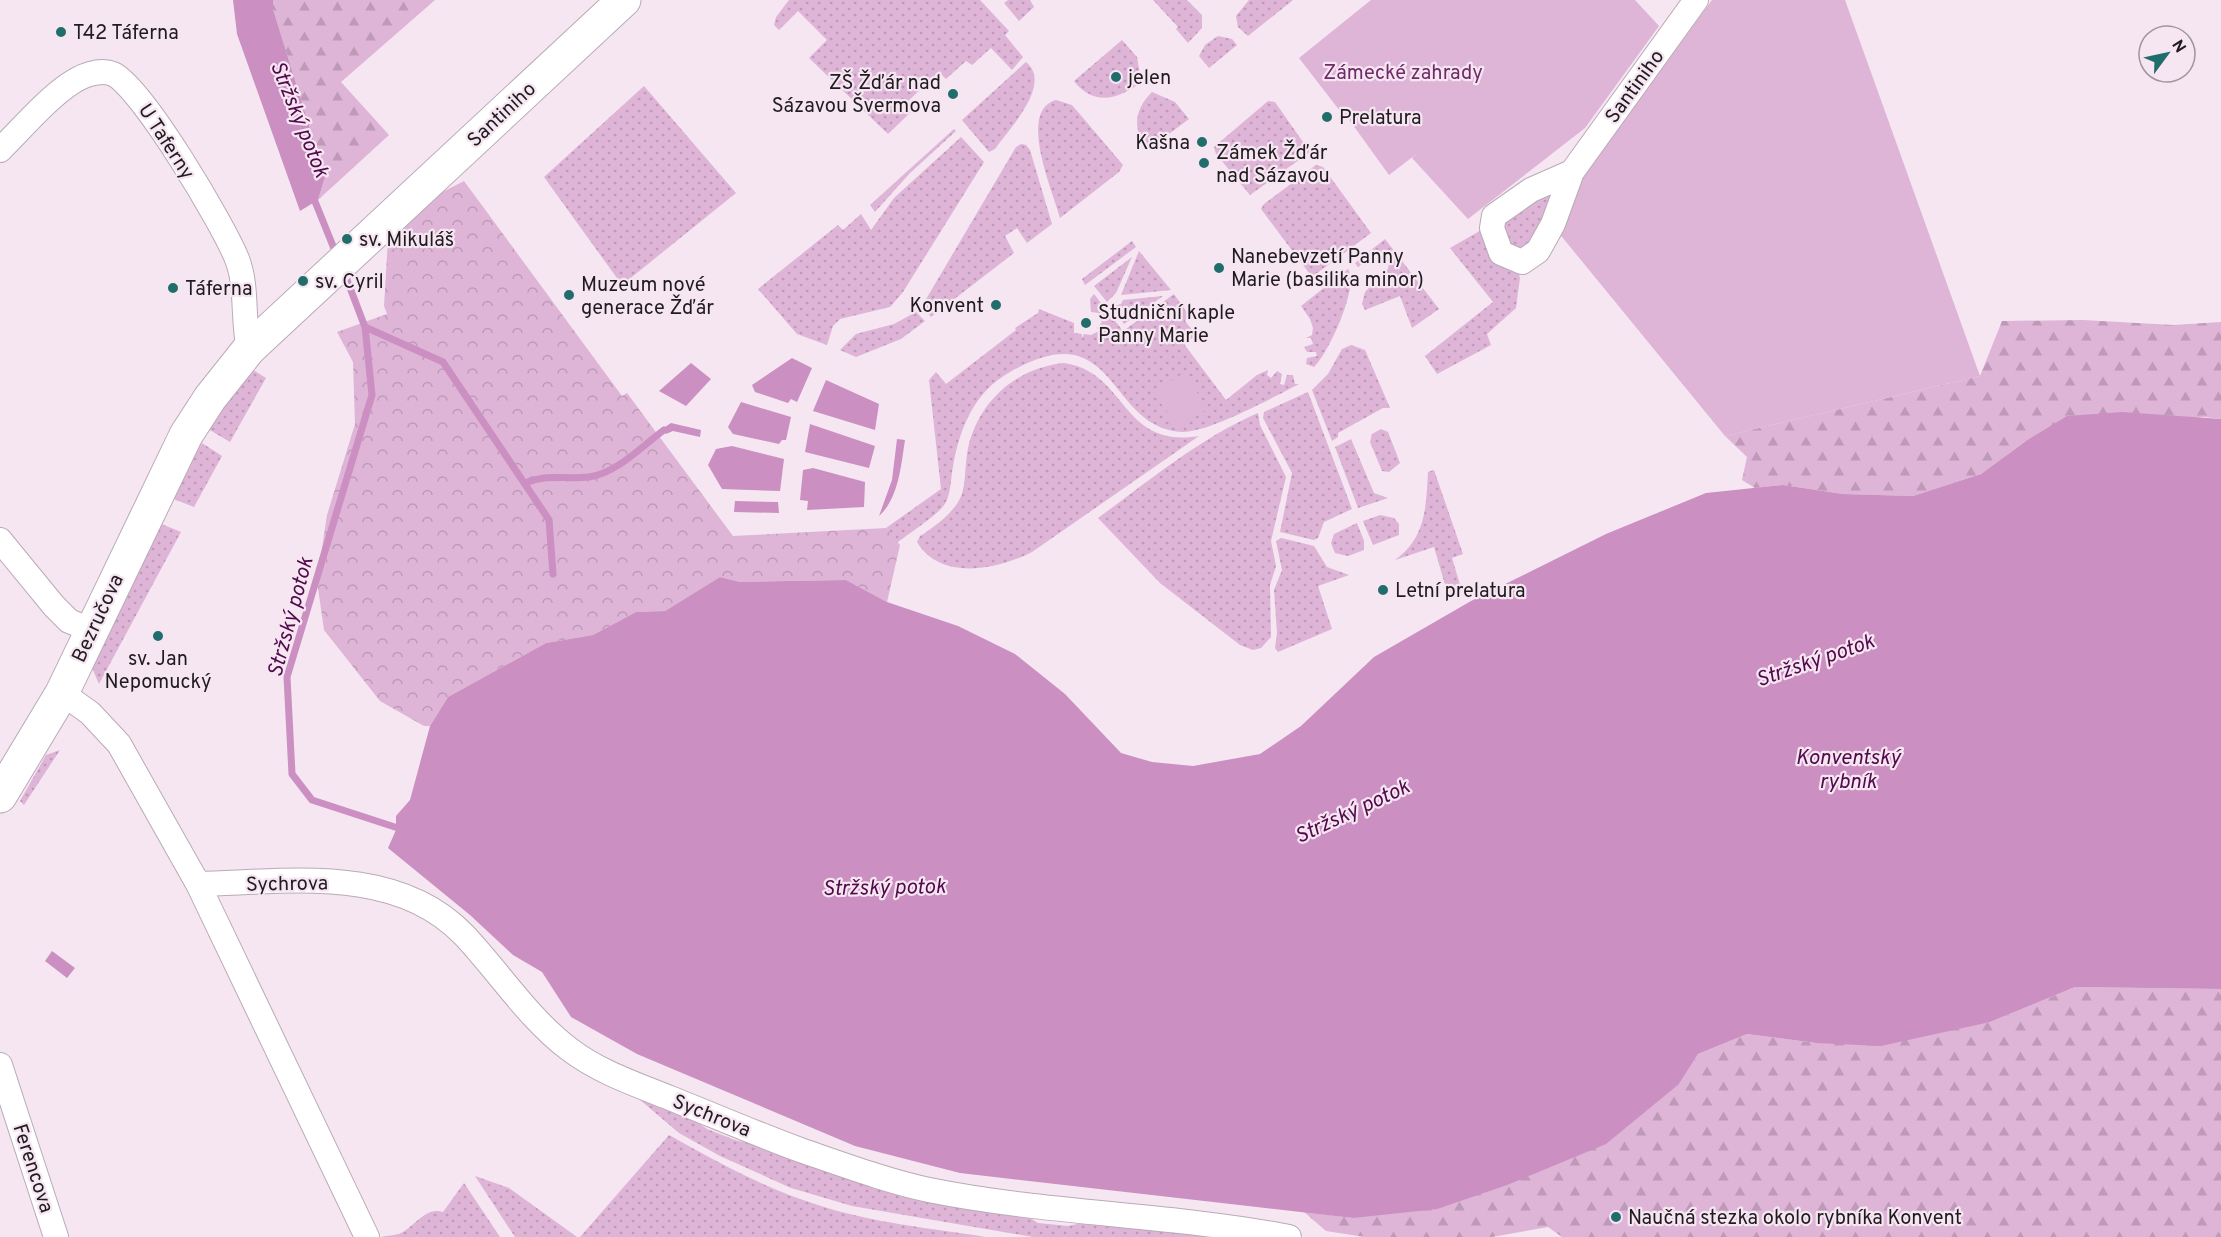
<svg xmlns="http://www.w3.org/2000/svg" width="2221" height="1237" font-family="Overpass,sans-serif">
<defs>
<pattern id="grass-dots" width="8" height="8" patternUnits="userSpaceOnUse" patternTransform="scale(1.5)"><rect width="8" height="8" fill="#deb4d7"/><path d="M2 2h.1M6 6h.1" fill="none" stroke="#be9ab8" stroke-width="1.8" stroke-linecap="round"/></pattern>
<pattern id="forest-firs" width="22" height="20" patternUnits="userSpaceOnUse" patternTransform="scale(1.5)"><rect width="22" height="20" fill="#deb4d7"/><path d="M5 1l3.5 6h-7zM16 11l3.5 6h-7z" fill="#be9ab8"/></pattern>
<pattern id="park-crowns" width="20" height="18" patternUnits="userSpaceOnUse" patternTransform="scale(1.5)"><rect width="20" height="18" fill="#deb4d7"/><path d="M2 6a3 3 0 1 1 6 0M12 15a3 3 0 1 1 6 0" fill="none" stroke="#be9ab8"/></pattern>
</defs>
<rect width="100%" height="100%" fill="#f5e6f2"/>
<path fill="url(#grass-dots)" d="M789 0H980L1009 31 1005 35 1023 57 1012 70 991 48 972 65 966 61 946 79 939 72 906 103 912 111 888 134 809 58 827 40 798 11 779 30 774 25 776 17Z
M1008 0H1030L1034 7 1019 21 1004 3Z
M1153 0H1187L1202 15V28L1188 43 1176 29 1178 27Z
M1249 0H1293L1248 36 1238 27 1236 16Z
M1218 36 1232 39 1237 45 1209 68 1199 56 1205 45Z
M1122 40 1137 57 1140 75 1143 81C1120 98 1095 108 1074 81Z
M1026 62C1053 84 1009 129 995 149L989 152 962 120Z
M644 86 736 193 622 285 544 177Z
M1152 92 1175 102 1189 119 1153 146 1151 144 1146 148C1132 127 1135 109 1152 92Z
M1056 100 1072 105 1123 165 1119 172 1060 218C1053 191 1017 111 1056 100Z
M1268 101 1275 102 1310 152 1250 195 1216 154 1214 147Z
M954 129 956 131 910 173 875 212 870 205Z
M961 137 984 162 903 292 890 307 840 319 833 326 827 345 797 334 758 289 838 225 843 230 861 214 871 230 894 198Z
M1021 144 1026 145 1030 150 1052 224 1027 243 1017 228 1005 236 1014 253 931 317 922 306 1016 147Z
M1316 165 1323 167 1371 233 1312 277 1261 209 1264 204Z
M1558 192 1528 249 1509 247 1502 219 1518 204Z
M1485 228 1518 271 1520 278 1516 308 1487 334 1491 345 1437 374 1425 356 1493 302 1450 248Z
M1385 239 1439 309 1412 328 1400 296 1365 310 1362 304 1365 292 1388 269 1389 262 1378 251 1358 267 1355 263Z
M1132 241 1136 247 1085 285 1082 279Z
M1139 251 1171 290 1121 295Z
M1132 257 1116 293 1107 302 1094 286Z
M1348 269C1360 285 1328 354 1314 367L1306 364 1307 358 1317 356 1316 352H1307L1304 347 1313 344 1311 338H1306L1312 335 1313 328 1310 319 1301 306Z
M1094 294 1123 331 1174 294 1188 314 1185 321 1196 335 1184 344 1226 400 1257 375 1268 370 1267 375 1271 378 1277 371 1282 374 1280 384 1284 385 1287 375H1293L1295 384H1299C1274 397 1208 433 1182 432 1106 428 1118 310 1010 372 974 392 960 428 953 466 951 477 951 492 946 502 940 514 909 533 897 543L886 528 941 489 929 380 936 372 946 384 1016 330 1015 328 1038 313 1039 309 1074 323V333L1082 334V338L1084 334 1091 335 1099 331 1097 328 1102 322 1097 316 1099 313 1091 312 1090 299Z
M1163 296 1124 324 1111 307 1121 304 1123 300Z
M916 312 925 321 901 339 856 357 840 350 856 334 894 324Z
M1351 345 1365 350 1390 408H1383L1338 433V437L1332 441 1312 390 1328 374 1342 349Z
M1064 363C1128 372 1120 449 1199 436L1032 552C999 569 941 582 917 542L920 536C935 527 956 511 962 494 966 480 965 463 968 448 979 401 1016 368 1064 363Z
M253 370 266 378 230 442 208 429 220 410Z
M1308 392 1352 509 1324 522 1318 538 1314 540 1280 532 1292 473 1263 418 1264 412Z
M1258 413 1260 425 1286 477 1271 541 1276 566 1270 585 1271 637 1261 648 1253 650 1240 645 1160 583 1098 518C1149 481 1200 438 1258 413Z
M1381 429 1388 432 1400 463 1389 472 1382 471 1370 442 1372 434Z
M1351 439 1374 493 1388 498 1358 508 1335 447Z
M202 443 222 456 194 507 171 498 188 463Z
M1434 470 1463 554 1452 558 1461 588 1448 595 1434 547 1395 560C1426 538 1426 507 1428 472Z
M1380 515 1394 518 1399 524V535L1373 545 1363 521Z
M159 523 181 532 99 684 93 670 95 662Z
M1357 523 1364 541V550L1348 556 1335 553 1331 543 1334 534Z
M1281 538 1314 546 1327 567 1349 575 1318 586 1332 629 1278 652 1275 648 1277 633 1274 590 1282 570 1276 541Z
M60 750 24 805 20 801 46 755Z
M619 1082 690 1116 707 1129 735 1140 1021 1212 1038 1223 1068 1226 1095 1220 1257 1237H1033L852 1206 791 1188 720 1156 679 1133Z
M669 1135C717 1162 766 1189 818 1205 872 1223 930 1228 986 1237H580Z
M475 1176 509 1188 577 1237H515Z
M464 1183 500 1237H381C387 1235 395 1236 401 1233 415 1226 426 1206 443 1212Z"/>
<path fill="url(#forest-firs)" d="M273 0H435L341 82 389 135 318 200 325 177 273 9Z
M2083 320 2173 325 2221 322V419L2204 417 2026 441 1981 474 1913 496 1843 494 1783 485 1755 488 1742 480 1747 457 1725 436 1980 376 2002 321Z
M2075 987 2221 989V1237H1562L1548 1227 1492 1237H1365L1326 1231 1304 1212 1353 1218 1679 1084 1698 1054 1747 1034 1816 1043 1990 1022Z"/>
<path fill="url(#park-crowns)" d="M464 181 622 396 627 393 733 536 886 528 900 545 887 602 846 580 740 582 720 577 665 611 636 612 593 635 546 643 448 697 430 726H424L380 701 324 630 317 581 327 515 355 424 353 362 337 332 387 314 384 306 388 240 429 199Z"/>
<path fill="#deb4d7" d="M1371 0H1635L1659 26 1585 128 1468 219 1412 158 1419 152 1389 175 1345 114 1343 115 1299 58Z
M1712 0H1845L1980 376 1725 436 1558 232 1581 178Z
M1183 373 1208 408 1179 429 1154 394Z"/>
<path fill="#cb8fc1" d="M233 0H273V9L325 177 318 200 300 211 237 34Z
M792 358 812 368 797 402 791 399 788 403 755 392 752 385Z
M691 363 711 379 686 406 659 391Z
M826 380 879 404 875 430 813 411Z
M741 402 791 417 786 440H782L779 444 733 434 728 427Z
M2122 412 2221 419V989L2075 987 1990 1022 1881 1046 1816 1043 1747 1034 1698 1054 1679 1084 1606 1144 1507 1185 1437 1209 1353 1218 960 1173 855 1146 637 1054 571 1017 542 972 513 955 470 915 388 848 396 830V816L410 800 430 726 448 697 546 643 593 635 636 612 665 611 720 577 740 582 846 580 887 602 958 626 1015 654 1065 694 1121 753 1152 762 1193 766 1260 754 1301 726 1374 657 1471 601 1606 534 1706 493 1783 485 1843 494 1913 496 1981 474 2026 441 2067 416Z
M671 423 701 430 700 437 673 431 666 434 662 429Z
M810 424 875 446 869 468 805 452Z
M897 439 905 440C901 465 899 498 879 516L892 480Z
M732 446 784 459 780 491 722 489 708 465 716 449Z
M813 468 865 482 864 507 807 510 808 501 800 500 803 470Z
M735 501 778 502 779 513 734 512Z
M52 951 75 968 67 978 45 961Z"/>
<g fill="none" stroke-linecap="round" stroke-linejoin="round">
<path stroke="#cb8fc1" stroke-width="7" d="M312 194 337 256
M344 272 365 327 372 395 287 677 292 774 312 800 404 830
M365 327 443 362 549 520 553 574
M525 483C549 473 565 480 589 477 617 473 642 446 664 430"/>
<defs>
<path id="street" d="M0 150C23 128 60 82 90 74 97 72 106 71 113 74 142 87 224 226 237 259 248 287 242 320 249 349
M1572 172 1531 190 1494 216 1492 228 1501 253 1522 262 1538 251 1553 224 1572 172 1696 0
M0 540 54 606 69 621 91 630
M62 693 90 713 119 744 198 884 367 1237
M198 884C287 882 396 864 464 935 499 972 528 1018 569 1049 599 1072 635 1084 670 1098 715 1116 759 1135 803 1151 844 1165 887 1181 929 1190 1048 1214 1170 1214 1289 1237
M0 1065 56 1237"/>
<path id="primary" d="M0 796 62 693 186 435 210 398 249 349 624 0"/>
</defs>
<use href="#street" stroke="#b9abb6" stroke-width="26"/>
<use href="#primary" stroke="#b9abb6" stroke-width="35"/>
<use href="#street" stroke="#fff" stroke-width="24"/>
<use href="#primary" stroke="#fff" stroke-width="33"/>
</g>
<g fill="#216d6c" stroke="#f5e6f2" stroke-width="2">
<circle cx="61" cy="32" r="6"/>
<circle cx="1116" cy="77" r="6"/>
<circle cx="953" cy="94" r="6"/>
<circle cx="1327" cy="117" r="6"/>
<circle cx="1202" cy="142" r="6"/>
<circle cx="1204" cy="163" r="6"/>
<circle cx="347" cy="239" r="6"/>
<circle cx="1219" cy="268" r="6"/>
<circle cx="303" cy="281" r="6"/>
<circle cx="173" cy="288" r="6"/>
<circle cx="569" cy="295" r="6"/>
<circle cx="996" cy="305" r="6"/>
<circle cx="1086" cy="323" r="6"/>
<circle cx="1383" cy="590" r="6"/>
<circle cx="158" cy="636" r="6"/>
<circle cx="1616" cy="1217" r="6"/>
</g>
<g text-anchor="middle" stroke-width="4.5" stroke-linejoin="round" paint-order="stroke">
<g font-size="20" fill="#201b1f" stroke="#f5e6f2" text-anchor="start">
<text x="73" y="39">T42 Táferna</text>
<text x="1128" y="84">jelen</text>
<text x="941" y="89" text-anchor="end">ZŠ Žďár nad<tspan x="941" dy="23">Sázavou Švermova</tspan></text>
<text x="1339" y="124">Prelatura</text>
<text x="1190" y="149" text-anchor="end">Kašna</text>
<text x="1216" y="159">Zámek Žďár<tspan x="1216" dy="23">nad Sázavou</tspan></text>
<text x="359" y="246">sv. Mikuláš</text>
<text x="1231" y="263">Nanebevzetí Panny<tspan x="1231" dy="23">Marie (basilika minor)</tspan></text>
<text x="315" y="288">sv. Cyril</text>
<text x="581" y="291">Muzeum nové<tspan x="581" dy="23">generace Žďár</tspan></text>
<text x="185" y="295">Táferna</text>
<text x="984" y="312" text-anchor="end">Konvent</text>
<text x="1098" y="319">Studniční kaple<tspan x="1098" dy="23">Panny Marie</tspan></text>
<text x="1395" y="597">Letní prelatura</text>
<text x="158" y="665" text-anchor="middle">sv. Jan<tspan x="158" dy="23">Nepomucký</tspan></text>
<text x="1628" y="1224">Naučná stezka okolo rybníka Konvent</text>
</g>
<g font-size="20" fill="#702a68" stroke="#f5e6f2">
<text x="1403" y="79">Zámecké zahrady</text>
</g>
<g font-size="20" fill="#201b1f" stroke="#f5e6f2">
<text transform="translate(1634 86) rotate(-54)" y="7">Santiniho</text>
<text transform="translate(501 114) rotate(-43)" y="7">Santiniho</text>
<text transform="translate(167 141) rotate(57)" y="7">U Taferny</text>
<text transform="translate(97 618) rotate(-65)" y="7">Bezručova</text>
<text transform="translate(287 883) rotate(-1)" y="7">Sychrova</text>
<text transform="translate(712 1115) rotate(22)" y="7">Sychrova</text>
<text transform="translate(34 1168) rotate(72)" y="7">Ferencova</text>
</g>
<g font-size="21" font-style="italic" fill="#51094b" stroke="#f5e6f2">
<text transform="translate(300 119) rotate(68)" y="7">Stržský potok</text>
<text transform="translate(290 617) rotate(-75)" y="7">Stržský potok</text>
<text transform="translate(1815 660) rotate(-19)" y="7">Stržský potok</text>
<text x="1848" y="764">Konventský<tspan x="1848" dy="24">rybník</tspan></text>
<text transform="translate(1352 811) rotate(-25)" y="7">Stržský potok</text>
<text transform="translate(884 887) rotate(-1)" y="7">Stržský potok</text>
</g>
</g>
<g transform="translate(2167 54) rotate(57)"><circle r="28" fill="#f5e6f2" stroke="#a0959e" stroke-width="1.5"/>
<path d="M0-4.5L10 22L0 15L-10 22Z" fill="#216d6c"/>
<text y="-9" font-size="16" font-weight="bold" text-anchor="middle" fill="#201b1f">N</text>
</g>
</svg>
